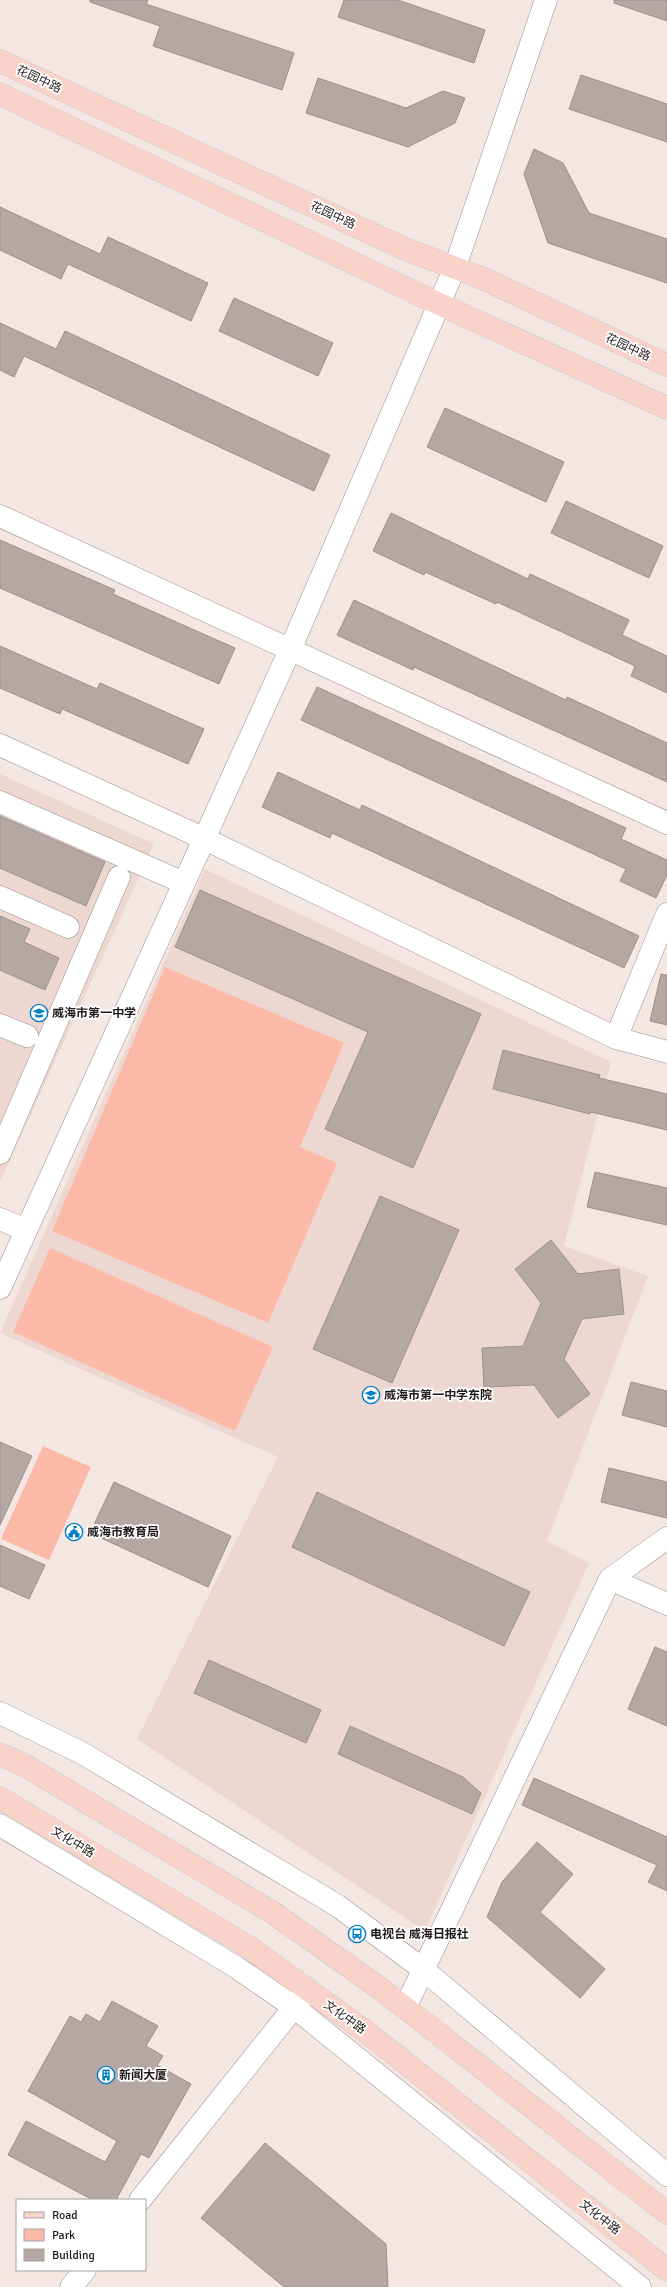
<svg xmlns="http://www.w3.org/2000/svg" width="667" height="2287" font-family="Signika,'Noto Sans SC',sans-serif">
<rect width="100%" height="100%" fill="#f4e6e3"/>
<path fill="#edd7d1" d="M0 774 154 844 0 1182Z
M205 869 611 1062 564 1246 648 1276 547 1541 589 1563 425 1931 137 1739 278 1457 0 1333Z"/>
<path fill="#fdb9a8" d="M165 967 344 1043 300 1147 337 1163 268 1323 52 1231Z
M50 1248 273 1347 235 1431 13 1332Z
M43 1446 91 1467 49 1560 1 1539Z"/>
<path fill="#b4a7a4" stroke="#9c908d" d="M90 0H148L146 4 294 53 282 90 153 46 160 26 90 2Z
M344 0H398L485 30 474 63 338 17Z
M614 0H667V21L614 3Z
M581 75 667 104V142L569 109Z
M318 78 406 108 443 91 465 98 455 123 408 147 306 113Z
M534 149 563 163 589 213 667 239V283L548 243 524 174Z
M0 207 100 254 108 237 208 283 191 321 68 264 61 279 0 250Z
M234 298 333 343 318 376 219 331Z
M0 323 56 349 65 331 330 455 314 491 24 356 14 377 0 370Z
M445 408 564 462 546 502 427 447Z
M566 501 663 546 649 578 551 533Z
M391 513 528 579 530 574 629 620 622 635 667 656V693L631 676 635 666 497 602 496 604 425 572 424 575 373 551Z
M0 540 115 590 113 594 235 648 219 684 0 588Z
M354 600 566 700 567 697 667 743V782L414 667 413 670 337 635Z
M0 646 97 689 100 683 204 729 188 764 62 709 60 714 0 688Z
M317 687 626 828 621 839 667 860V875L656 898 620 881 626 869 301 720Z
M278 772 360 810 362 805 639 936 624 968 332 833 330 838 262 807Z
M0 816 105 862 86 906 0 868Z
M200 890 481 1014 413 1168 325 1129 368 1032 175 947Z
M0 916 30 929 24 942 59 958 45 990 0 970Z
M661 974 667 975V1025L650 1021Z
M503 1050 600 1075 599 1078 667 1094V1130L591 1112 590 1114 493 1089Z
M595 1172 667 1188V1225L587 1207Z
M380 1196 459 1230 392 1383 313 1349Z
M551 1240 578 1274 619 1269 624 1314 582 1319 564 1359 590 1394 558 1418 534 1385 484 1387 482 1348 523 1346 541 1303 515 1269Z
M631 1382 667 1391V1427L622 1415Z
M0 1442 32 1456 0 1525Z
M609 1468 667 1482V1518L601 1502Z
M114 1482 231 1536 208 1587 90 1533Z
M317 1492 530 1592 504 1646 292 1547Z
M0 1545 45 1565 29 1599 0 1586Z
M655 1647 667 1652V1726L628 1709Z
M209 1660 321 1710 306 1743 194 1693Z
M350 1726 463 1777 481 1793 472 1814 338 1754Z
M534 1778 667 1837V1891L648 1882 657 1865 522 1805Z
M537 1842 573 1874 540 1912 605 1969 580 1998 487 1917 502 1882Z
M112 2001 158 2026 146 2046 163 2056 157 2065 191 2084 149 2158 141 2154 116 2200H93L8 2155 26 2121 105 2162 117 2141 28 2091 70 2016 81 2022 86 2014 100 2022Z
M265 2143 386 2244 388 2287H284L201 2218Z"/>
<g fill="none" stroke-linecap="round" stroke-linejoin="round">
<defs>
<path id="minor" d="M0 516 667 823
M0 745 205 839 616 1038 667 1052
M0 802 184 883
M0 897 68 927
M0 1025 27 1036
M616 1038 667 914
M0 1153 119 877
M0 1219 26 1230
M0 1288 290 650 455 267 546 0
M610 1579 667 1604
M0 1713 82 1753 338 1906 424 1970 667 2175
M0 1825 236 1967 294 2007 640 2287
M405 2008 610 1579 667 1538
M140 2200 303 1996
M71 2287 85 2270"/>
<path id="major" d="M0 61 405 249 482 278 667 365
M0 94 439 304 667 408
M0 1754 24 1765 275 1914 385 1992 667 2213
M0 1798 249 1947 365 2031 667 2270"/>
</defs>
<use href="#minor" stroke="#9b8f8c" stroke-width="23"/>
<use href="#major" stroke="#c9c8c8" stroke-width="23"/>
<use href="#minor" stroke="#fff" stroke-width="22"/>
<use href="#major" stroke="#f9d3ca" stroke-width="22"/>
</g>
<defs>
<symbol id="school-ring" viewBox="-11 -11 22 22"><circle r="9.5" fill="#fff" stroke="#007ec6" stroke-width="1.5"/><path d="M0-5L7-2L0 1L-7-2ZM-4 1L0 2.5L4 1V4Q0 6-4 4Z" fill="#007ec6"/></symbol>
<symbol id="civic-ring" viewBox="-11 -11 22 22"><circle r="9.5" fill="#fff" stroke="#007ec6" stroke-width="1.5"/><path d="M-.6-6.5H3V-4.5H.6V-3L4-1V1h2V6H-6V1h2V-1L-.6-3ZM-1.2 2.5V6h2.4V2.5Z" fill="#007ec6"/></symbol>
<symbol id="bus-ring" viewBox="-11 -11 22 22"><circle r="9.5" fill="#fff" stroke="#007ec6" stroke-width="1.5"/><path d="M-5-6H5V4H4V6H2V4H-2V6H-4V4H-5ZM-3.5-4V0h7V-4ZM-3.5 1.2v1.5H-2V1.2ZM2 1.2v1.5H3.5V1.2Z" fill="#007ec6"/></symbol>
<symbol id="building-ring" viewBox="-11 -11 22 22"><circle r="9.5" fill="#fff" stroke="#007ec6" stroke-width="1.5"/><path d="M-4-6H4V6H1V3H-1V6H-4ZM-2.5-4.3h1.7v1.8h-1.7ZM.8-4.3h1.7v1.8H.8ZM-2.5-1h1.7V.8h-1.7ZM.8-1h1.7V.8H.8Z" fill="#007ec6"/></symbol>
</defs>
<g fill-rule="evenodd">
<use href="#school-ring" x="29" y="1003" width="20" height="20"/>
<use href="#school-ring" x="361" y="1385" width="20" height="20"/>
<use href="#civic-ring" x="64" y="1522" width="20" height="20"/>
<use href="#bus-ring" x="347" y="1924" width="20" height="20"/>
<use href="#building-ring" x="96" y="2065" width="20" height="20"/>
</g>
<g text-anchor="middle" stroke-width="3.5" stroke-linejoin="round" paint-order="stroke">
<g font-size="12" fill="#1f1a19" stroke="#fff">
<text transform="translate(39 79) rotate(25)" y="4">花园中路</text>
<text transform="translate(333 215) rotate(25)" y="4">花园中路</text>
<text transform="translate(628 347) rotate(25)" y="4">花园中路</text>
<text transform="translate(73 1842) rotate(31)" y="4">文化中路</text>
<text transform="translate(345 2017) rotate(35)" y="4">文化中路</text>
<text transform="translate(600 2217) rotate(38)" y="4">文化中路</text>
</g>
<g font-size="12" font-weight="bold" fill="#1f1a19" stroke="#fff" text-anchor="start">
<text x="52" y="1017">威海市第一中学</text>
<text x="384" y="1399">威海市第一中学东院</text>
<text x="87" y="1536">威海市教育局</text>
<text x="370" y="1938">电视台 威海日报社</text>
<text x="119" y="2079">新闻大厦</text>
</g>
</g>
<rect x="16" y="2199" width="130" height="72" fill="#ffffff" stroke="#a5a3a3"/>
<rect x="24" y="2212" width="20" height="6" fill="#f9d3ca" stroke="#a5a3a3"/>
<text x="52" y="2219" font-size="12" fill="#1f1a19">Road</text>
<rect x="24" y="2229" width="20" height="12" fill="#fdb9a8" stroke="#a5a3a3"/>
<text x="52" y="2239" font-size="12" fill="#1f1a19">Park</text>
<rect x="24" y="2249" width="20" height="12" fill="#b4a7a4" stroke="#a5a3a3"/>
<text x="52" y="2259" font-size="12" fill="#1f1a19">Building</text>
</svg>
